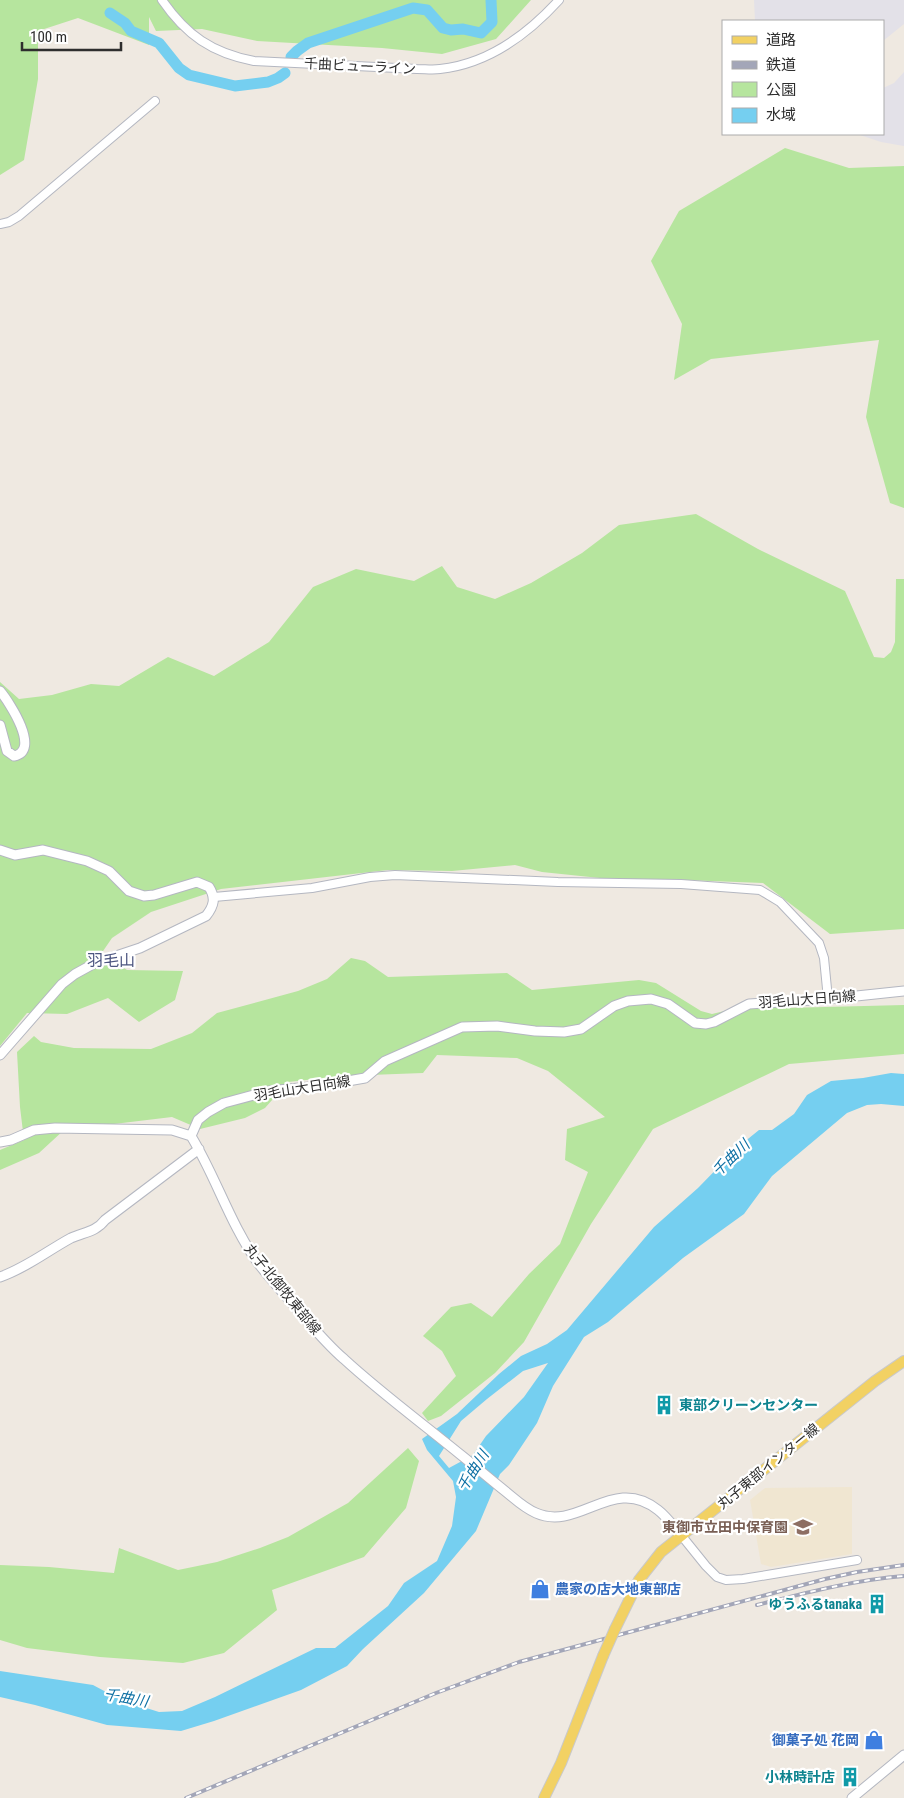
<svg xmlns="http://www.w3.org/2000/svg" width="904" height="1798" font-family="'Roboto Condensed','Noto Sans JP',sans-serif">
<rect width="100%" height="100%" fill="#efe9e1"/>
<path fill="#e3e1e8" d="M754 0H904V24L883 41V21H755Z
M904 72V146L881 142 860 135 883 134V88L894 83Z"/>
<path fill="#f0e6d1" d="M852 1487V1554L771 1567 761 1564 750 1500 765 1488Z"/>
<path fill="#b6e59e" d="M0 0H531L496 39 442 54 382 48 257 41 202 29 156 31 149 17V45L78 18 38 31V79L24 160 0 175Z
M785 148 849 168 904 166V508L890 503 866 417 879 340 711 359 674 380 682 324 651 261 679 211Z
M696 514 758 549 845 591 874 657 884 658 891 652 895 642 896 579H904V929L830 934 763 883 659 879 619 880 542 872 515 865 452 871 388 870 221 889 151 912 112 938 101 954 127 970 183 971 175 1000 139 1022 108 998 67 1014 27 1013 0 1046V682L19 699 52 695 91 684 119 686 168 657 214 676 269 642 313 587 356 569 414 581 442 566 457 587 495 599 531 583 582 553 619 525Z
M351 958 365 961 388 977 507 973 532 990 639 980 656 983 701 1011 712 1014 745 1006 786 1008 904 1005V1054L789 1064 653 1129 591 1224 524 1342 495 1373 441 1416 428 1421 422 1413 456 1376 442 1351 423 1336 451 1307 471 1303 492 1317 529 1274 560 1244 588 1172 565 1160 567 1129 605 1117 548 1071 517 1058 437 1055 423 1073 343 1076 288 1082 265 1108 245 1118 200 1129 172 1117 64 1130 39 1153 0 1170V1150L24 1140 20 1107 17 1052 34 1036 41 1042 74 1048 151 1049 192 1033 217 1013 298 991 327 979Z
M408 1448 419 1461 406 1508 364 1557 272 1590 277 1610 224 1653 183 1663 100 1657 27 1648 0 1640V1565L49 1567 114 1573 119 1548 178 1570 217 1562 260 1548 288 1537 348 1503Z"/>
<path fill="#75cff0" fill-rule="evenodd" d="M891 1073 904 1074V1106L881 1104 867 1105 847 1113 772 1176 744 1214 683 1258 608 1322 584 1337 553 1386 537 1423 509 1465 500 1474 476 1531 424 1593 363 1649 347 1666 301 1690 214 1721 181 1731 107 1725 35 1705 0 1697V1671L93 1685 121 1700 159 1712 182 1711 215 1697 316 1648H335L388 1606 404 1583 437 1561 452 1526 456 1497 453 1481 427 1450 422 1439 457 1414 499 1374 521 1356 547 1344 567 1330 654 1227 698 1188 738 1147 759 1130H772L794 1114 807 1095 831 1081 863 1078ZM548 1363 524 1397 486 1436 473 1455 449 1468 439 1456 461 1421 487 1399 523 1371Z"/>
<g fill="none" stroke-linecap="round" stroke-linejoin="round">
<path stroke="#75cff0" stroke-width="11" d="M110 13 125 23 131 31 159 43 179 68 189 75 235 86 268 82 278 78 285 73
M291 57 297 51 308 43 413 8 427 10 443 28 451 30 463 29 481 33 492 22 491 0"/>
<defs>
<path id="tertiary" d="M162 0C186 35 212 53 254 61L417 69C425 69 433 70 440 69 487 64 528 34 559 0
M0 224 9 222 19 216 155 101
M214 897 312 888 370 877 395 875 558 882 681 884 760 890 780 902 819 943 824 958 828 999
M681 1535 706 1566 717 1577 726 1580 743 1579 857 1560"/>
<path id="secondary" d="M0 691C10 703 41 751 14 756L7 751 0 725
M0 850 15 855 43 850 87 861 109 871 129 891 144 896 154 895 197 882 209 887C216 898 214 906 206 916L140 948 95 963 75 974 62 984 0 1055
M191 1136 198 1120 208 1112 224 1103 269 1091 319 1086 365 1078 385 1061 462 1027 497 1026 535 1031 564 1032 581 1029 614 1006 628 1001 651 999 668 1004 695 1023 706 1024 714 1022 749 1004 828 999 904 991
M0 1142 11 1140 34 1130 55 1128 172 1130 191 1136C216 1177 230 1224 258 1263 268 1276 279 1288 290 1301 307 1320 324 1342 344 1359 381 1393 422 1423 461 1455 476 1467 490 1479 505 1491 515 1499 524 1508 536 1513 579 1532 613 1474 658 1510 667 1517 674 1527 681 1535
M0 1277C26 1268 47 1251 71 1238 84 1232 96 1232 105 1220L199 1149
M852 1798 904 1755"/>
<path id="primary" d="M615 1629 639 1580 661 1552 875 1381 904 1361
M544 1798 561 1763 603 1656"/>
</defs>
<use href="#tertiary" stroke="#b4b7c1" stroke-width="10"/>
<use href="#secondary" stroke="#b4b7c1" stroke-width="11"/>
<use href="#primary" stroke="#c9c9c9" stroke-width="12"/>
<use href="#tertiary" stroke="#fff" stroke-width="8"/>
<use href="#secondary" stroke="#fff" stroke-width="9"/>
<use href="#primary" stroke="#f2d163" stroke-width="10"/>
<defs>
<path id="rail" d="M757 1605C805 1593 854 1580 904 1576
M186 1798 436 1693 519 1662 825 1579 857 1572 904 1565"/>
</defs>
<use href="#rail" stroke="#a3a6b8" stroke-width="4"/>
<use href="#rail" stroke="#fff" stroke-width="2" stroke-dasharray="5.5" stroke-linecap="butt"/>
<defs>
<path id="primary-bridge" d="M603 1656 615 1629"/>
</defs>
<use href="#primary-bridge" stroke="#c9c9c9" stroke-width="12" stroke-linecap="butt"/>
<use href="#primary-bridge" stroke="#f2d163" stroke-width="10"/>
</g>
<defs>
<symbol id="building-bare" viewBox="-9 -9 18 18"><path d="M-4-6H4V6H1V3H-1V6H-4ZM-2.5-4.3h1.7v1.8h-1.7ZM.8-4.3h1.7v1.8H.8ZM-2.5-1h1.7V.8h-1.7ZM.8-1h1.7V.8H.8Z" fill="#0f9aa8" stroke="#fff" stroke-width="2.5" paint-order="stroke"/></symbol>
<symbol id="school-bare" viewBox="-9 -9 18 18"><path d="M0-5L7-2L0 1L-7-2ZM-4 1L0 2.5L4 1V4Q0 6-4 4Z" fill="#8d6e63" stroke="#fff" stroke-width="2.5" paint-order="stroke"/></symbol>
<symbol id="shop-bare" viewBox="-9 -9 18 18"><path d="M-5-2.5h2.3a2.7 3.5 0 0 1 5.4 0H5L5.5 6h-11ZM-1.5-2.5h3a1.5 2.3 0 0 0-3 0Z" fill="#3f7fe0" stroke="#fff" stroke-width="2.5" paint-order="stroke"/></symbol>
</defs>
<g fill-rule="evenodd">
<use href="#building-bare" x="650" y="1391" width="28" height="28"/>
<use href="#school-bare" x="789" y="1513" width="28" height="28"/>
<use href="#shop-bare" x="526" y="1575" width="28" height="28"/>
<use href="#building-bare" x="863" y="1590" width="28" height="28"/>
<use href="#shop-bare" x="860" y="1726" width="28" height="28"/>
<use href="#building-bare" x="836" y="1763" width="28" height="28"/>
</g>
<g text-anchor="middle" stroke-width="4.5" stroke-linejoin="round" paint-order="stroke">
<g font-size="14" fill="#2e2e2e" stroke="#fff">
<text transform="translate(360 66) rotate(3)" y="5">千曲ビューライン</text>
<text transform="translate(807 999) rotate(-4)" y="5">羽毛山大日向線</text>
<text transform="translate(302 1088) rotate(-9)" y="5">羽毛山大日向線</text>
<text transform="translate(283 1289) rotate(51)" y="5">丸子北御牧東部線</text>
<text transform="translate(768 1466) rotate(-39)" y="5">丸子東部インター線</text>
</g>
<g font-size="14" font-weight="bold" fill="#0d838f" stroke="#fff" text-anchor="end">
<text x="679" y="1410" text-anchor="start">東部クリーンセンター</text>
<text x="862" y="1609">ゆうふるtanaka</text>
<text x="835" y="1782">小林時計店</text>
</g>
<g font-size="14" font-weight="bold" fill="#785e54" stroke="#fff" text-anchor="end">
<text x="788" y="1532">東御市立田中保育園</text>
</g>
<g font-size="14" font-weight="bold" fill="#366cbe" stroke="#fff" text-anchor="start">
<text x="555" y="1594">農家の店大地東部店</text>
<text x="859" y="1745" text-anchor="end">御菓子処 花岡</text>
</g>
<g font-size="15" font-style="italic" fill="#0d6fa3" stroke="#fff">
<text transform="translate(731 1158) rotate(-44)" y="5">千曲川</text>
<text transform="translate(473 1471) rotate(-58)" y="5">千曲川</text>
<text transform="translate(126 1698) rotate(10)" y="5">千曲川</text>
</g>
<g font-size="16" fill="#4d5680" stroke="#fff">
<text x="111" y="966">羽毛山</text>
</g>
</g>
<rect x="722" y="20" width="162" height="115" fill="#ffffff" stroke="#ababab"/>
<rect x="732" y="36" width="25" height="8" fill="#f2d163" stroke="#ababab"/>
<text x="766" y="45" font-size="15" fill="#2e2e2e">道路</text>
<rect x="732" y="61" width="25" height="8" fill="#a3a6b8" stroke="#ababab"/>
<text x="766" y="70" font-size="15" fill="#2e2e2e">鉄道</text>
<rect x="732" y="82" width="25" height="15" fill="#b6e59e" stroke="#ababab"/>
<text x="766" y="95" font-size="15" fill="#2e2e2e">公園</text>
<rect x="732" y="108" width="25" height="15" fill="#75cff0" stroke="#ababab"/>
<text x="766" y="120" font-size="15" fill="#2e2e2e">水域</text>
<path d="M22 42v8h99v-8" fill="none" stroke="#2e2e2e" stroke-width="2.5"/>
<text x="30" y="42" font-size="15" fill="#2e2e2e" stroke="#ffffff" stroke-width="4" paint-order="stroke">100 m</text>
</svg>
